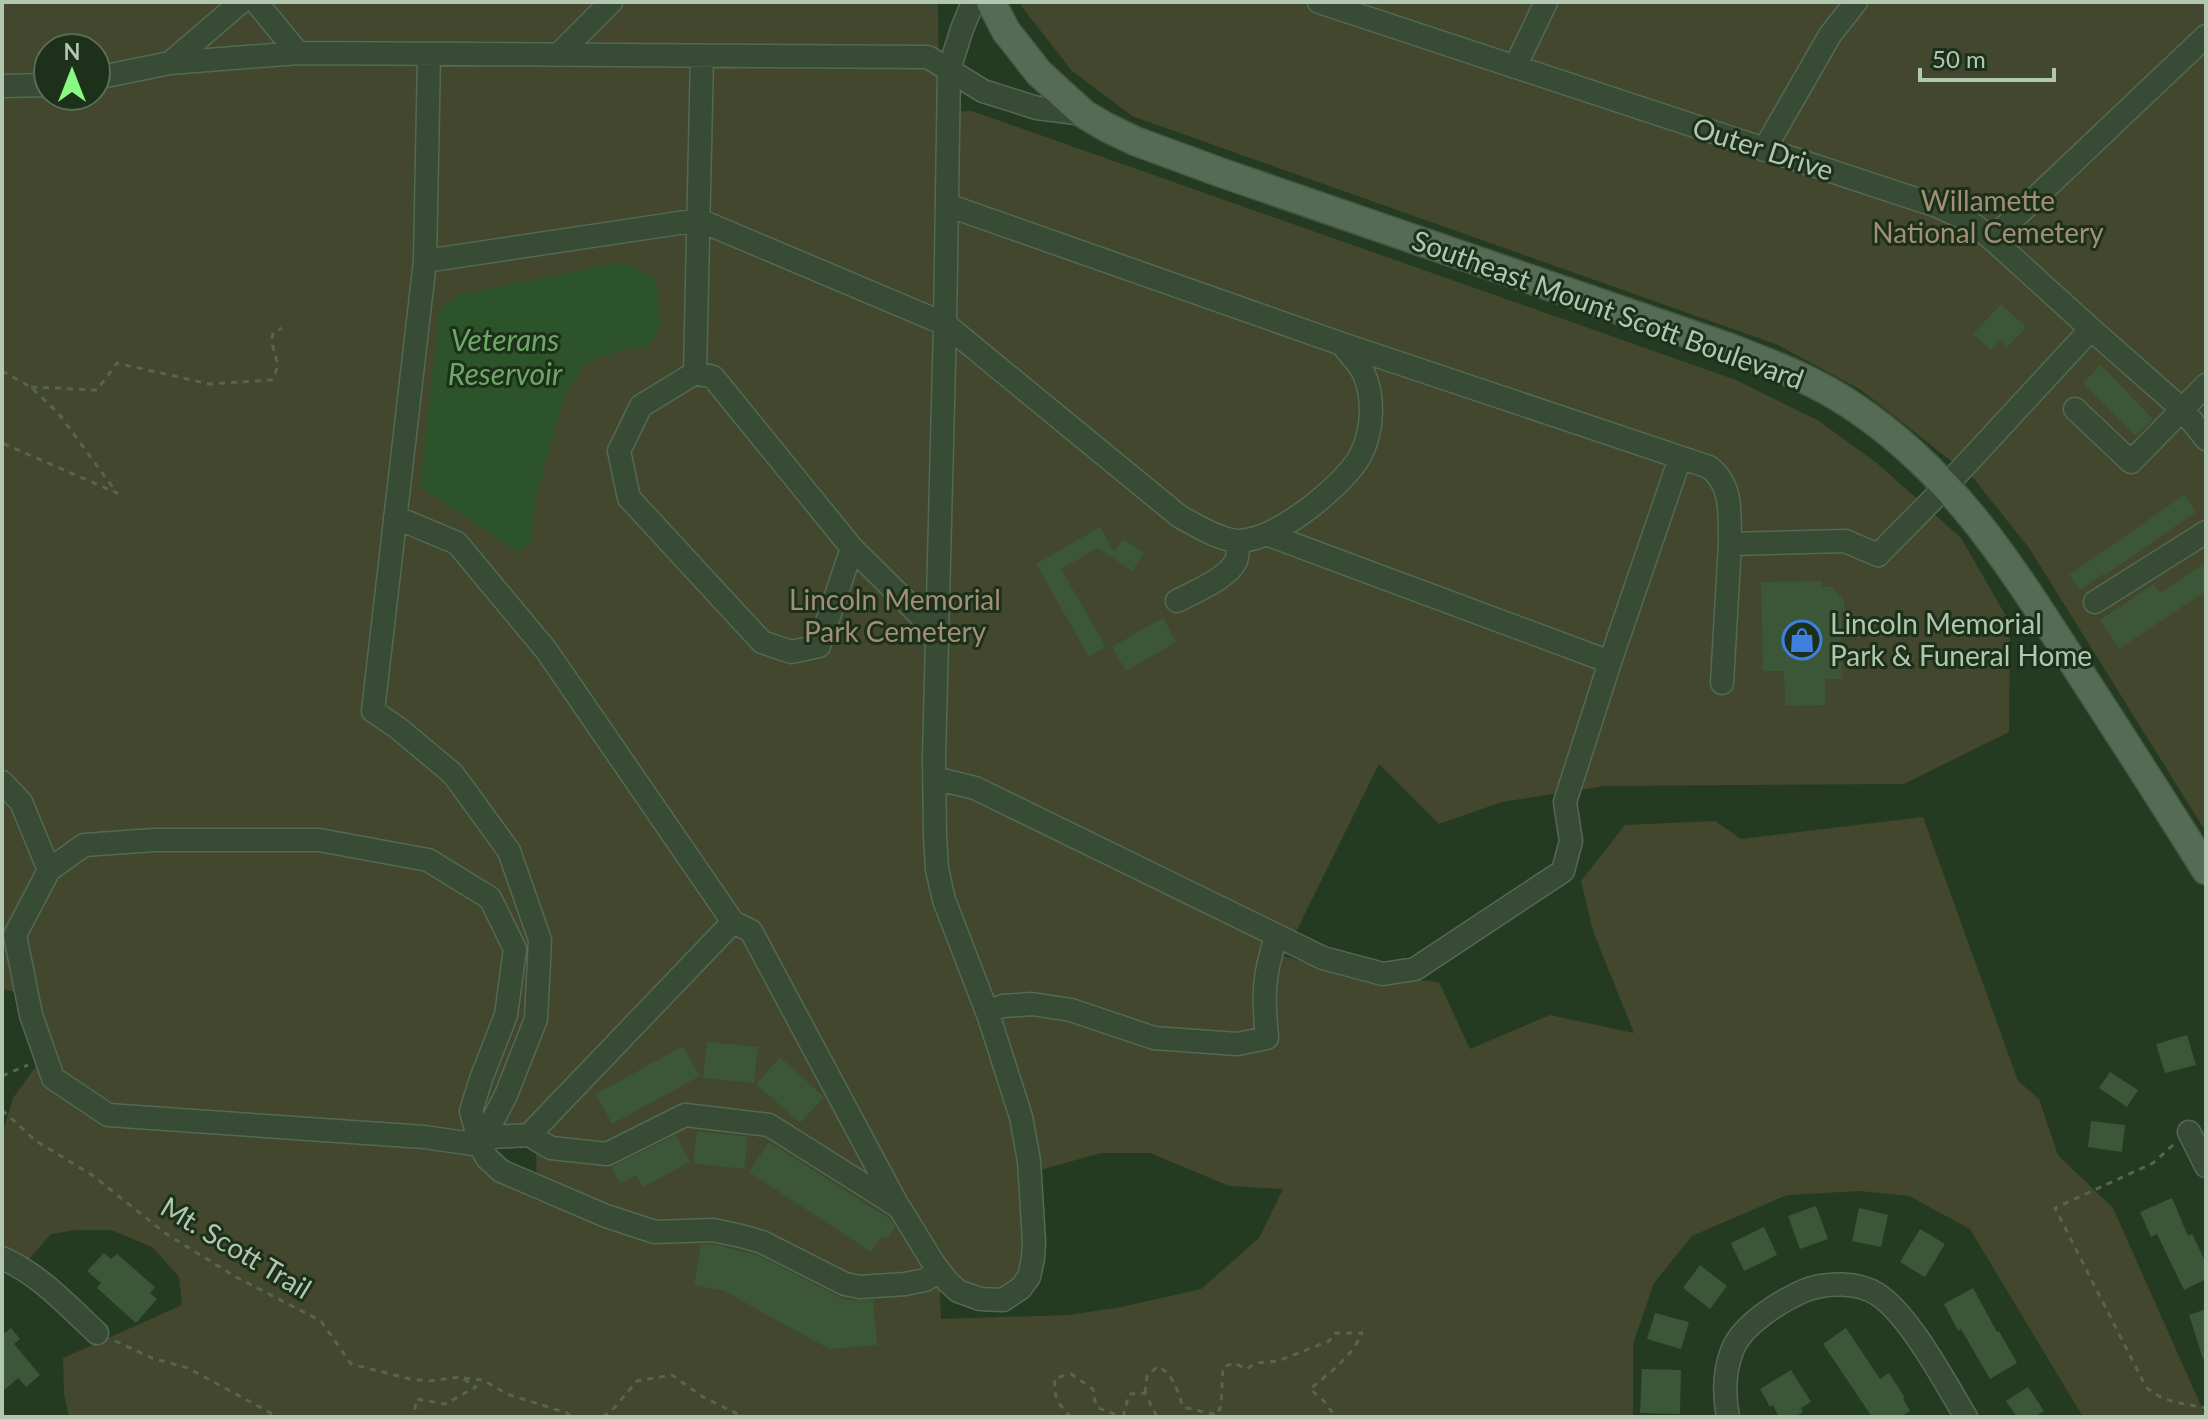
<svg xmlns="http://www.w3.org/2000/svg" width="2208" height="1419" font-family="Lato,sans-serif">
<rect width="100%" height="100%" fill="#243b21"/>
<path fill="#42472e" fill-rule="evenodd" d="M2 2H938L939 112 972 111 1736 380 1819 421 1878 464 1961 538 2010 623 2009 732 1904 784 1604 786 1502 802 1439 824 1379 764 1284 956 1337 973 1439 982 1470 1049 1550 1015 1634 1033 1593 931 1581 881 1625 825 1715 821 1741 839 1923 817 2018 1081 2039 1099 2058 1155 2113 1208 2206 1417H2083L1970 1229 1909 1196 1860 1191 1787 1195 1692 1236 1654 1283 1633 1344V1417H69L64 1394 63 1358 182 1305 179 1277 152 1247 111 1230H77L51 1234 29 1259 2 1245V1135L13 1098 37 1065 19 993 2 989ZM48 48H96V96H48ZM476 1140 536 1146 537 1201 472 1151ZM1101 1153H1150L1229 1186 1283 1189 1259 1238 1201 1289 1121 1307 1069 1315 941 1319 939 1271 1006 1302 1041 1264 1037 1171Z
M1020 2H2206V832L2029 548 1974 479 1861 390 1778 345 1132 116 1072 71 1022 7Z"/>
<path fill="#2c5329" d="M622 262 656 278 661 328 647 347 621 350 586 363 565 394 535 501 531 542 518 552 420 487 439 311 458 295Z"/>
<path fill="#3b5738" d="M2001 304 2026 327 2007 348 2000 341 1991 350 1973 334Z
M2101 365 2153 419 2136 436 2083 383Z
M2184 495 2196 512 2104 576 2103 574 2080 590 2069 575Z
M1100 527 1114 552 1123 539 1144 553 1132 571 1098 548 1061 569 1106 647 1089 657 1036 564Z
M2206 563V591L2119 649 2100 620 2154 584 2160 593Z
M1822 581V587H1832L1844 600V611H1841L1842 679H1825V705L1785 706 1784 671H1763L1761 582Z
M1163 618 1176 642 1126 671 1112 647Z
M2187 1035 2196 1065 2165 1073 2156 1044Z
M707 1042 758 1047 754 1083 703 1078Z
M683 1046 700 1076 612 1124 596 1094Z
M780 1057 824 1097 800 1123 756 1084Z
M2110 1072 2138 1090 2127 1107 2099 1088Z
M2091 1121 2125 1125 2122 1152 2088 1147Z
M697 1131 748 1137 744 1169 693 1163Z
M676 1135 690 1162 643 1187 636 1175 620 1184 611 1167Z
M769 1142 890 1219 895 1227 887 1239 882 1236 871 1252 749 1172Z
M2172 1198 2188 1236 2192 1234 2206 1263V1279L2184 1290 2157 1234 2151 1237 2140 1212Z
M1816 1206 1828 1239 1800 1249 1788 1216Z
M1859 1208 1888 1215 1881 1247 1852 1241Z
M1764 1227 1777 1255 1744 1271 1731 1243Z
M1920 1229 1945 1244 1925 1277 1900 1262Z
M701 1244H712L757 1255 845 1300H873L877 1345 829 1349 724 1291 694 1285Z
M104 1253 111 1259 117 1254 155 1287 150 1293 157 1299 136 1323 97 1288 101 1283 87 1271Z
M1700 1265 1727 1286 1710 1309 1683 1288Z
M1973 1288 1997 1332 1999 1331 2017 1363 1990 1379 1961 1329 1958 1331 1944 1304Z
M2206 1309V1359H2203L2189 1315Z
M1655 1313 1689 1322 1681 1349 1647 1339Z
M11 1328 20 1339 14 1344 40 1375 26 1387 18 1378 2 1392V1330L5 1333Z
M1846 1328 1880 1379 1889 1373 1905 1398 1903 1399 1910 1411 1900 1417H1872L1823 1344Z
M1642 1369 1681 1370 1680 1414 1640 1413Z
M1791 1370 1811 1402 1801 1408 1803 1412 1794 1417H1779L1773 1405 1770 1407 1760 1389Z
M2028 1387 2044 1411 2034 1417H2017L2006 1401Z"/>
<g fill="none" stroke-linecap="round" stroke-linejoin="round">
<defs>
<path id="minor" d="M256 2 298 53
M1319 2 1937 206 1966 219 1992 239 2091 329 2183 410 2206 439
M429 55 425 261 373 711 398 728 453 774 509 851 540 940 536 1019 506 1095 480 1145 471 1111 481 1079 506 1015 515 949 490 898 428 860 319 840H154L84 845 49 870 15 935 31 1015 53 1078 108 1115 424 1137 480 1145
M558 55 611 2
M702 56 695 373 713 377 852 548 937 632
M170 63 298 53 928 57 983 91 1037 108 1084 114
M1515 67 1546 2
M96 78 170 63 241 2
M2 86 48 85
M1764 150 1830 35 1856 2
M947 205 1342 344 1709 467C1734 486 1729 516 1730 544L1845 541 1878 555 1946 486 2091 329
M1992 239 2206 36
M425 261 699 220 945 324 1179 516C1195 525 1223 542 1241 541 1267 538 1292 521 1312 506 1328 493 1354 471 1362 452 1373 429 1374 397 1364 374 1359 363 1349 354 1342 344
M695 373 641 406 619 451 629 498 762 642 791 652 819 646 852 548
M2075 409 2131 462 2206 385
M395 517 457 543 546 650 733 922
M1266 534 1610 662
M1177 601C1194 592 1227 579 1236 561 1238 556 1238 547 1238 541
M2095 602 2206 532
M1722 683 1730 544
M934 778 975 788 1323 958 1383 974 1415 969 1563 871 1571 841 1565 802 1610 662 1680 458
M2 782 21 802 49 870
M987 1012 1003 1006 1032 1004 1071 1010 1154 1038 1237 1044 1267 1038C1263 996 1263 977 1276 937
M2189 1132 2206 1166
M529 1135 733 922 751 931 898 1206
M2 1258C39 1274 68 1306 97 1333
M939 1271 925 1280 905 1284 860 1287 845 1284 762 1242 741 1236 713 1230 655 1232 606 1216 501 1171 487 1158 480 1145 493 1137 529 1135 551 1148 607 1154 685 1115 769 1125 899 1207 934 1264 948 1282 958 1291 980 1299 1003 1300 1021 1288 1029 1277 1033 1258 1034 1242 1029 1161 1021 1117 989 1017 944 900 937 869 935 836 934 757 945 324 949 70 962 29 973 2
M1728 1417C1724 1396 1724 1372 1732 1351 1741 1325 1782 1300 1806 1290 1827 1282 1858 1282 1877 1294 1909 1314 1946 1384 1966 1417"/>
<path id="major" d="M991 2 1006 31 1039 73 1084 114 1106 127 1135 141 1222 173 1730 348C1771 364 1814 380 1851 405 1954 473 2010 565 2075 665 2119 733 2163 801 2206 870"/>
</defs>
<use href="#minor" stroke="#546953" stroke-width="25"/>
<use href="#major" stroke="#435741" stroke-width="31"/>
<path stroke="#58644c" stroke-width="3" stroke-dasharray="6 6" stroke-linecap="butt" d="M2 371 31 387 59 414 117 493 2 443
M31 387 97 390 117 363 209 384 272 380C285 359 268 352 273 333L282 328
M2 1076 28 1065
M2 1110 36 1141 92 1175 165 1233 236 1277 321 1321 351 1364 410 1379 429 1381 460 1377 476 1387 445 1404 416 1399 414 1417
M2173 1145 2153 1163 2055 1208 2146 1387C2164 1403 2183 1403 2206 1408
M115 1341 152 1358 188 1368 278 1417
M464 1378 483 1380 507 1394 567 1413 572 1417
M1145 1393 1147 1376 1158 1366C1174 1375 1177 1390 1183 1407L1217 1415 1221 1406 1223 1367 1234 1363 1247 1369 1256 1363 1278 1361 1329 1341 1335 1333H1362C1352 1357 1329 1373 1310 1389L1326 1403 1335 1417
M603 1417 614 1408 637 1381 672 1375 703 1397 744 1417
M1071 1417C1058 1404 1053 1397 1055 1378L1071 1374 1093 1389 1096 1407 1122 1417
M1123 1417 1129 1394 1145 1393 1157 1417"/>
<use href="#minor" stroke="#374b35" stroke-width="22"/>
<use href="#major" stroke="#556b53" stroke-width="28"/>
</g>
<defs>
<symbol id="shop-ring" viewBox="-11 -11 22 22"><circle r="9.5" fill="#1c301a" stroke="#3f7fe0" stroke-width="1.5"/><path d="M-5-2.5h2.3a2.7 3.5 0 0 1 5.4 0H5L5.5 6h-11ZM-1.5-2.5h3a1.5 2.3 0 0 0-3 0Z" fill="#3f7fe0"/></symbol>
</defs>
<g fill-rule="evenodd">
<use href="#shop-ring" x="1780" y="618" width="44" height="44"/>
</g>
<g text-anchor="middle" stroke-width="6" stroke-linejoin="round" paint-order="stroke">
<g font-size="28" fill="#b1c7b0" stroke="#1c301a">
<text transform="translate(1763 149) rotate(18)" y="10">Outer Drive</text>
<text transform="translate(1608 310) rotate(20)" y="10">Southeast Mount Scott Boulevard</text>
<text transform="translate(236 1248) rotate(31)" y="10">Mt. Scott Trail</text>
</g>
<g font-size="28" fill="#a38f75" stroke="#1c301a">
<text x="1988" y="211">Willamette<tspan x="1988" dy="32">National Cemetery</tspan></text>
<text x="895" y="610">Lincoln Memorial<tspan x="895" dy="32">Park Cemetery</tspan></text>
</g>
<g font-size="28" fill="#b1c7b0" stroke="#1c301a" text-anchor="start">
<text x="1830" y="634">Lincoln Memorial<tspan x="1830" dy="32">Park &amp; Funeral Home</tspan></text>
</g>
<g font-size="30" font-style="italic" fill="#6ea768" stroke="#1c301a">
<text x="505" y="351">Veterans<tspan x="505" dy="34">Reservoir</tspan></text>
</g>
</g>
<rect width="2208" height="1419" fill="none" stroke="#b1c7b0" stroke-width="8"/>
<g transform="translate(72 72)"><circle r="38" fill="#1c301a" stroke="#586c56" stroke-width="2"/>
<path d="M0-6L14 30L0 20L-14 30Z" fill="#88fa82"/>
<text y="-12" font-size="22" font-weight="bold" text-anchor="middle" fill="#b1c7b0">N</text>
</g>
<path d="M1920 68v12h134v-12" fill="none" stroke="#b1c7b0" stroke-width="4"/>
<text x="1932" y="68" font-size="24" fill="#b1c7b0" stroke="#1c301a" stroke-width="6" paint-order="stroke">50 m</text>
</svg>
